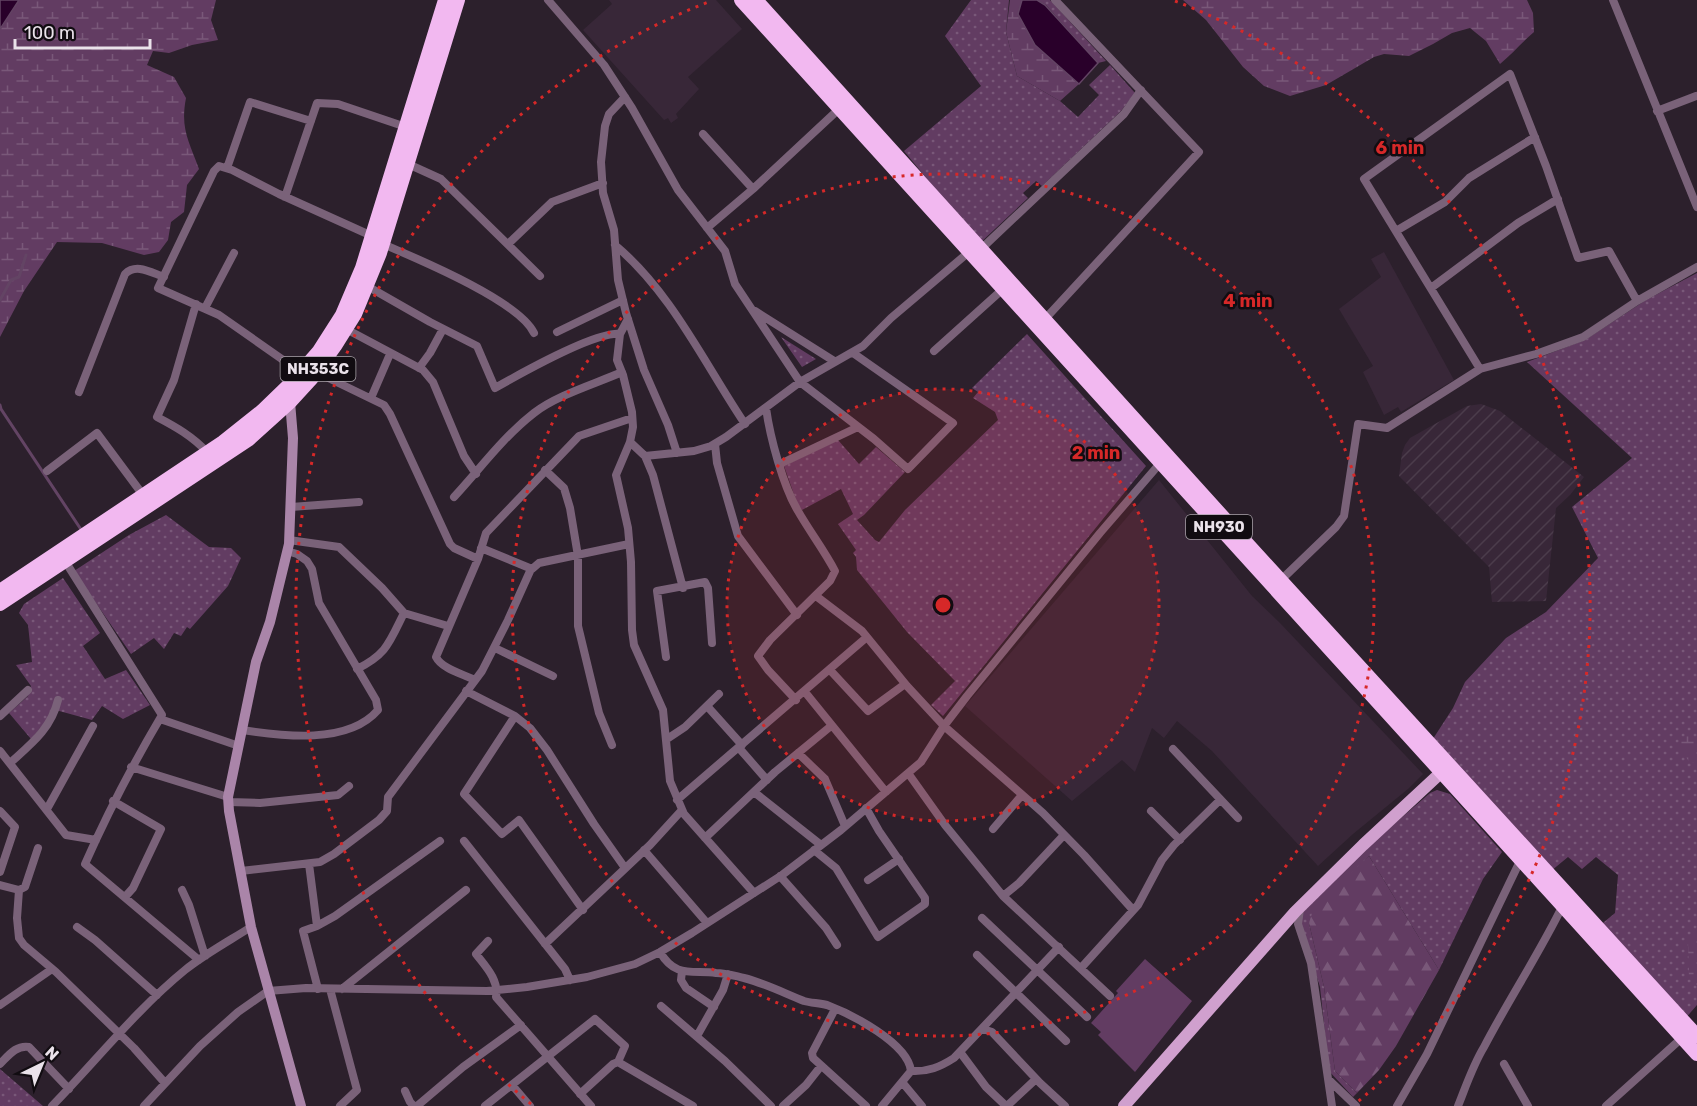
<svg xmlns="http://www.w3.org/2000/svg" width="1697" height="1106" font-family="Rubik,sans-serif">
<defs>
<pattern id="industrial-furrows" width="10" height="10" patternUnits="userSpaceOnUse" patternTransform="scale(1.5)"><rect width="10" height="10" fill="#382738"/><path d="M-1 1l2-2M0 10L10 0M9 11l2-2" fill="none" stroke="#4b3c4b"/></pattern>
<pattern id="grass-dots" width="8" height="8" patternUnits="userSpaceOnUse" patternTransform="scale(1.5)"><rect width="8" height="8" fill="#623c62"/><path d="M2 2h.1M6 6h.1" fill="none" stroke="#795879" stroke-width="1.8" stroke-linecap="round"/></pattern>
<pattern id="forest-firs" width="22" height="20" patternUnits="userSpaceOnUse" patternTransform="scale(1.5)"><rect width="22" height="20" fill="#623c62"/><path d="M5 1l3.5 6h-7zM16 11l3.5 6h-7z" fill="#795879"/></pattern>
<pattern id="wetland-marsh" width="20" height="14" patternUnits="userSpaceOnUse" patternTransform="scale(1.5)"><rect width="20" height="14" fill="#623c62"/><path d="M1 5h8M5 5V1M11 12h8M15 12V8" fill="none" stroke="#795879"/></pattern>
</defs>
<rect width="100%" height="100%" fill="#2c202c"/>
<path fill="#382738" d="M609 0H716L742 29 688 77 699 89 676 114 678 118 671 123 668 118 664 120 583 30 612 4Z
M1384 252 1454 380 1401 412 1398 407 1384 415 1363 372 1373 366 1339 309 1381 277 1371 259Z
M1159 480 1252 596 1280 623 1423 774 1408 789 1353 834 1318 866 1212 751 1177 721 1164 738 1152 728 1135 772 1122 760 1072 801 965 706Z"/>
<path fill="url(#industrial-furrows)" d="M1481 404 1500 411 1584 477 1570 495 1556 508 1546 601 1492 602 1489 567 1399 476 1402 453 1405 445 1410 438 1467 406Z"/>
<path fill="url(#grass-dots)" d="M971 0H1009L1006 32 1017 76 1060 101 1078 117 1099 95 1089 85 1110 65 1135 93 1121 111 1042 186 1036 181 1023 193 1028 198 980 243 904 151 981 86 945 36Z
M1037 0H1050L1106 61 1098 63 1046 5Z
M1697 273V1005L1684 1020 1598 927 1615 913 1618 875 1596 857 1582 869 1568 857 1551 871 1429 745 1453 708 1465 682 1506 638 1546 612 1598 558 1572 507 1632 458 1527 362 1585 340 1646 300Z
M1027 334 1146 466 943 716 931 705 955 681 907 632 857 570 856 557 853 553 856 550 838 524 853 514 841 489 802 510 797 503 784 466 838 440 859 464 876 447 905 472 864 515 857 520 875 540 879 542 905 510 998 420 995 412 973 398 978 392 972 388Z
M781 337 816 359 802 367Z
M166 515 209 547 231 548 241 558 228 586 190 629 187 627 181 636 174 633 164 649 154 638 131 654 74 571 129 535Z
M63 578 100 633 83 646 105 679 126 670 150 705 123 719 102 706 92 720 52 709 49 718 31 739 9 713 28 696 31 686 16 665 32 662 28 625 19 613 24 604Z
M1437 790 1450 794 1502 852 1483 879 1439 970 1369 856 1309 923 1324 987 1335 1071 1357 1093 1353 1097 1329 1071 1320 987 1300 924 1303 912 1364 850 1430 793Z
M0 1069 43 1106H0Z"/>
<path fill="url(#forest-firs)" d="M1369 856 1439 970 1396 1046 1379 1070 1357 1093 1335 1071 1324 987 1309 923 1314 907Z"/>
<path fill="url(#wetland-marsh)" d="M19 0H216L211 20 218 40 192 45 169 53 153 51 147 65 174 77 186 98C180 129 189 141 199 169L187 185 184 212 171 222 168 240 159 252 144 255 102 243 57 242 24 291 0 337V29Z
M1010 0H1022L1018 14 1035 45 1079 84 1060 101 1017 76 1006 32Z
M1183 0H1527L1533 13 1534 32C1522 42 1512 54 1500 64L1486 41 1470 28 1452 33 1433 44 1409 56 1384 54 1374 57 1326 85 1290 96 1264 86 1243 67 1206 20Z
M1689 734 1697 744V764L1689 761 1675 745Z
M1697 927V986L1689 978 1688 942Z"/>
<path fill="#623c62" d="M1145 959 1192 1001 1135 1072 1098 1035 1101 1032 1091 1023 1118 993 1116 991Z"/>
<path fill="#29002a" stroke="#634464" stroke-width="1.5" d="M0 0H19L0 29Z
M1022 0H1037L1045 5 1098 63 1079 84 1035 45 1018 14Z"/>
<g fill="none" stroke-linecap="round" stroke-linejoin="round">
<path stroke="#634464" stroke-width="3" d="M0 300 11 280 19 277 26 255
M0 405 1 409 82 531"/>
<path stroke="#7a6279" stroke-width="8" d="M548 0 604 65 632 108 678 190 725 251 735 284 800 382 874 439 908 469 953 423 853 353
M1613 0 1697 207
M625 97 609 114 605 126 601 162 603 193 614 230 618 280 626 313 644 370 668 425 677 453
M1657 111 1696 96
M703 134 753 189
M408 164 441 179 540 276
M227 168 250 102 311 121
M285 197 317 103 338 104 406 127
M707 228 753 189 839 109
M1396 231 1445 202 1469 178 1535 137
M383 244C418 259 519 301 534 333
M508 244 552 202 603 183
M615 245C672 293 704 363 745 424
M981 249 1124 114 1141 90
M367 286 430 322 477 346 495 388C518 375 596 331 620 334
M1431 288 1518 223 1558 199
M196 304 174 380 157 417C176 427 192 436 207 452
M205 308 234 253
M755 311 834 361
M628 319 620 334 617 360 623 375 632 412 633 427 630 442 616 475 628 528 631 562 632 630 634 645 663 710 670 781 684 814 754 893
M1045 319 1199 152 1055 0
M346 329 423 370 433 382 464 456 476 474
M557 332 623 300
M934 351 1003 289
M304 368 286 362 219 315 158 288 214 171 219 166 232 170 279 194 372 236
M419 368 430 353 443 329
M1480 369 1364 179 1510 74 1546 166 1578 258 1609 251 1637 301 1697 267
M316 372 384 405 390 414 450 544 454 548 478 559
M79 392 125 274C136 263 150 272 164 277
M371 398 390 354
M766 408C770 437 783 486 798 511 810 532 824 550 835 571L830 581 770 640 758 656 768 670 796 700
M630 442 645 456 653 475 683 588
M715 444 717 463 738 536 797 615
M645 456 694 451 711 446 726 437 800 382 863 346 891 318 969 252
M780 464 858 427
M545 470 564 488 570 508 578 556V626L599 713 612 745
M47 471 97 433 143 495
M454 497C480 469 503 437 534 413 557 395 595 384 622 372
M291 507 359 502
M289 540 339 547 382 588 404 613 448 626
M481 548 532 569 539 563 629 544
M65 561 162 715C133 764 108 812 85 864L199 960
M1281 580 1336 527 1344 516 1358 424 1387 428 1480 369 1536 354 1583 337 1637 301
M816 596 862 631 907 686 944 726 1043 813 1084 855 1133 910
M495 648 553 676
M666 657 657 591 705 582 708 588 712 643
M357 669C387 654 389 643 404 613
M830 670 868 711 905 684
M475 680C463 674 442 669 436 657L478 559 486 533 579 436 632 418
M466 691 515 716 530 728 547 750 594 824 625 868
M805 692 886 792
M707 706 742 745
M0 716 28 690
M515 716 464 794 502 834 519 820 583 910
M160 719 239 746
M242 730C282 736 348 745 378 710L376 700 319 603 312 569 307 561 297 554 287 551
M667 739 685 727 719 694
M739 748 767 780
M1173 749 1238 818
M0 751 66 835 96 840
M798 753 825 779 845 826
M10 763C31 744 51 729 58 700
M131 767 228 797
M908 773 945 825 1003 896 1110 996
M754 792 821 845
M677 800 867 637
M113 801 161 829 133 888 125 897
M229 802 260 803 338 795 349 786
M47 809 93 726
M0 811 15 827 0 872
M1151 811 1180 840
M993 829 1022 795
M705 838 775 772 831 726
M464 841 565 969 570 980
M38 848 25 887 19 890 17 918 19 938 24 945 56 972 134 1048 165 1083
M644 850 707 923
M814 850 836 868 878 937 925 904V898L879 831 866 808
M309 864 317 926 303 931 318 989
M241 871 320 862 334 854 379 820 387 811 388 797 482 671 508 620 531 569
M780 876 826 928 837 945
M868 880 899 859
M0 885 19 890
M182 890 189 905 205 956
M1003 896 1019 883 1064 835
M1300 909 1298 924 1311 963 1332 1106
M982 918 1087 1017
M317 926 335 916 440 841
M77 927 95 940 157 995
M488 941 476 954C486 967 499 980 496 997L591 1106
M545 944 650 845 682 810
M660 952C675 978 692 970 716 973 726 973 735 976 744 978 764 983 784 993 804 1001 811 1003 819 1003 827 1005 851 1014 908 1043 911 1071L882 1106
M977 955 1066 1041
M1081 968 1138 905 1162 860 1174 845 1220 800
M682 971 681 980 686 988 714 1007
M330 989 357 1090 340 1106
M342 989 466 890
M0 1005 52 969
M661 1006 725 1061 771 1106
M835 1009 812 1053 813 1058 866 1106
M983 1029 992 1032 1040 1083 1065 1106
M697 1036 723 990 728 974
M960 1052 986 1087 1006 1106
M0 1064C9 1055 16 1045 29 1047L69 1089
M1504 1064 1528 1106
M911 1071C928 1072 940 1067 954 1058L1059 947
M1330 1081 1356 1106
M902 1082 922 1106
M512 1085 530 1106
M405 1091 410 1102 414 1106
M580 1094 613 1064 618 1062 693 1106
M52 1106C96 1061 136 1010 185 970 205 954 229 941 251 927
M144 1106 200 1046 238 1012 268 991 306 988 487 991 527 987 587 977 635 964 660 952 692 933 782 875 841 830 921 762 944 726 967 696 1100 533 1162 461
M417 1106 463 1067 521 1025
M485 1106 595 1019 625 1046 618 1062
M783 1106 806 1085 821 1066
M1007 1106 1036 1079
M1397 1106 1427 1054 1521 859
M1458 1106C1466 1086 1473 1065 1484 1047 1509 999 1539 954 1563 905
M1606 1106 1683 1037"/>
<path stroke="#aa85a9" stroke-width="10" d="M290 402 293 438 289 544 270 622 256 662 228 797 229 811 251 927 301 1106"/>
<path stroke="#d0a0ce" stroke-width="12" d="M1124 1106 1295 912 1363 845 1447 767"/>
<path stroke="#f2b8f0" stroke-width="14" d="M741 0 1697 1054
M756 0 1232 527 1697 1036
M0 591 223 442 262 411 292 382 319 351 342 315 362 268 445 0
M0 604 248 440 290 402 312 378 335 346 355 314 380 253 458 0"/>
</g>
<circle cx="943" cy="605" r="216" fill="#d62828" fill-opacity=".12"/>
<g fill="none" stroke="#d62828" stroke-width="3" stroke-dasharray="3 6">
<circle cx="943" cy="605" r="216"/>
<circle cx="943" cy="605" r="431"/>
<path d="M531 1104A647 647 0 0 1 711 1M1175 1A647 647 0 0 1 1355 1104"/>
</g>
<g text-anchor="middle" stroke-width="5" stroke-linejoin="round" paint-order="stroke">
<g fill="#110c11" stroke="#a9a2a9" stroke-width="1.5">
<rect x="280.5" y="357" width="75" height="24" rx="4.5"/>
<rect x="1186" y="515" width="66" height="24" rx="4.5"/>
</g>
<g font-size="15" font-weight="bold" fill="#eae2ea">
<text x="318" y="374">NH353C</text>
<text x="1219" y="532">NH930</text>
</g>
</g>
<circle cx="943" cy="605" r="9" fill="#d62828" stroke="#110c11" stroke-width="3"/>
<g font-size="18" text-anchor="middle" font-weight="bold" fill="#d62828" stroke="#110c11" stroke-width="5" stroke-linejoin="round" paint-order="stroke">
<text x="1400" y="154">6 min</text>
<text x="1248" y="307">4 min</text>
<text x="1096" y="459">2 min</text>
</g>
<g transform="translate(42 1064) rotate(43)" stroke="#110c11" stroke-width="4.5" paint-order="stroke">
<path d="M0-4.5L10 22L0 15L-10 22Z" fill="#eae2ea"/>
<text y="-9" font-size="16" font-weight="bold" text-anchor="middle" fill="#eae2ea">N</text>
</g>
<path d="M15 39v9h135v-9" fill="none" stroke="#eae2ea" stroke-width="3"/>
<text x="24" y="39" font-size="18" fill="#eae2ea" stroke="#110c11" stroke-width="4.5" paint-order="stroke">100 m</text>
</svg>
